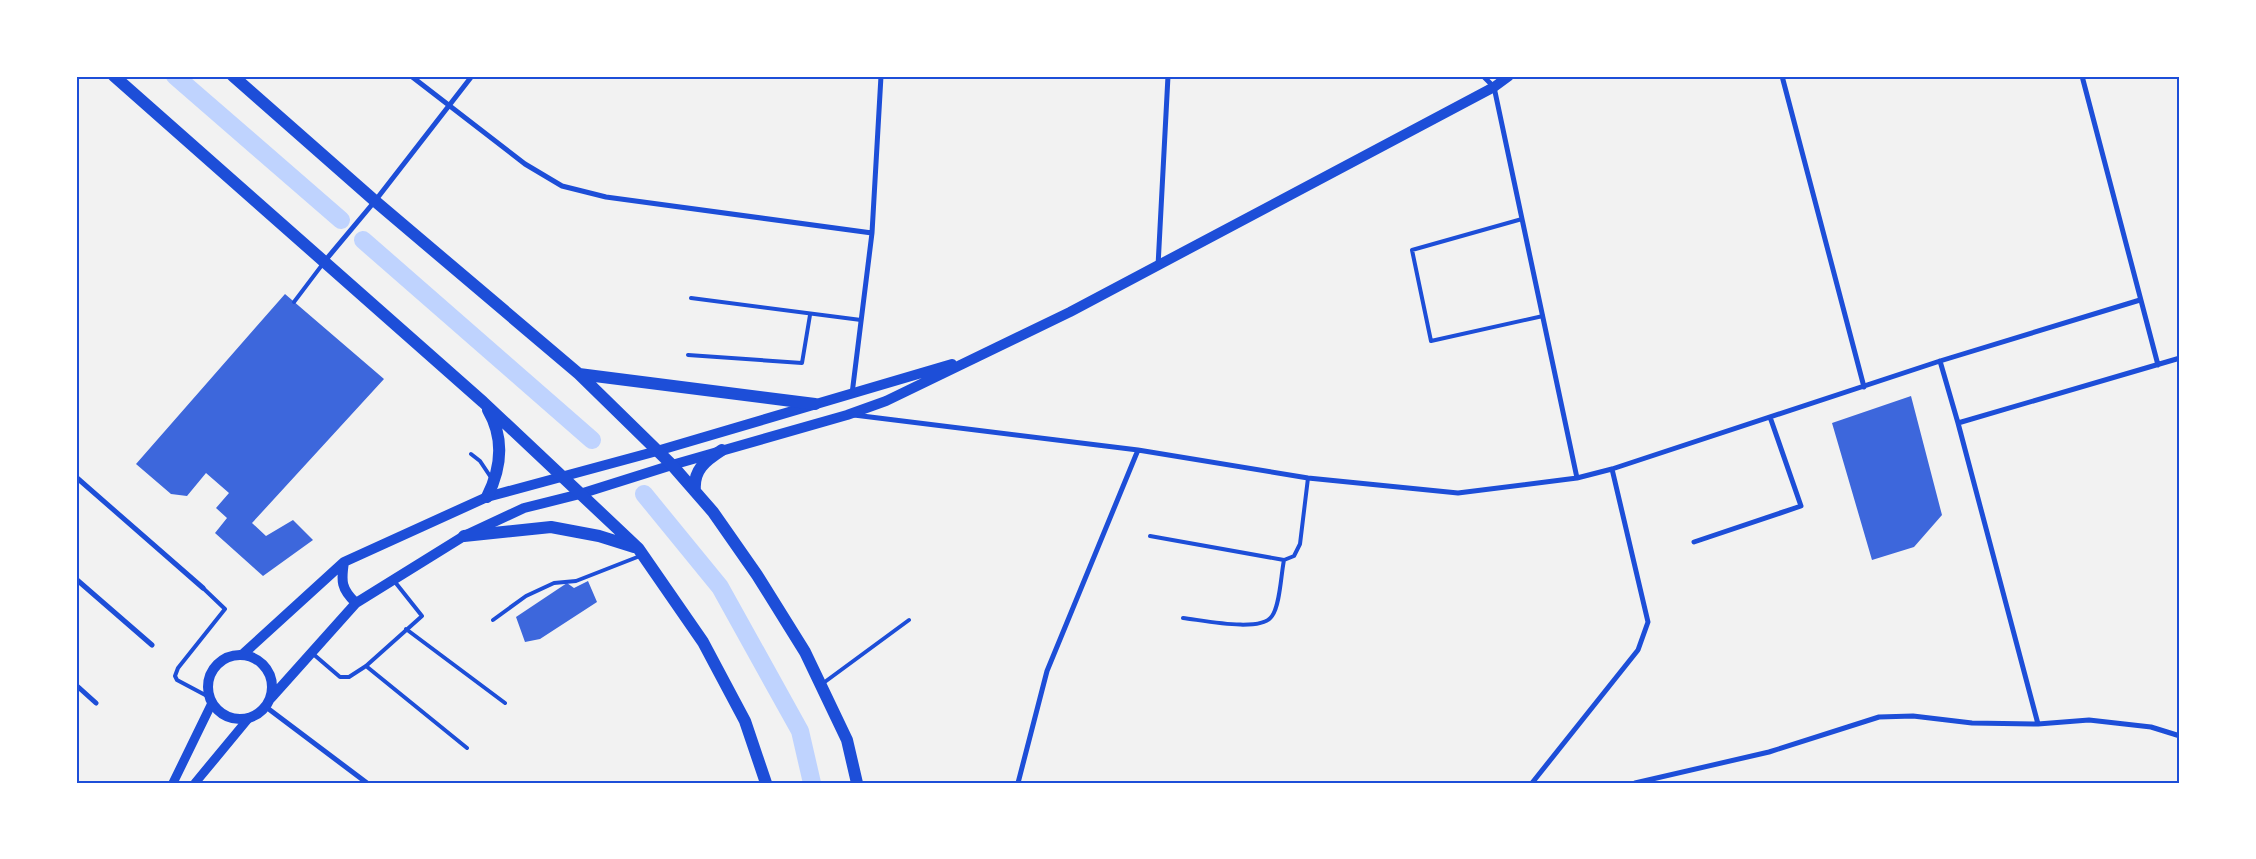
<svg xmlns="http://www.w3.org/2000/svg" width="2256" height="859" font-family="'Noto Sans',sans-serif">
<rect width="100%" height="100%" fill="#f2f2f2"/>
<g fill="none" stroke-linecap="round" stroke-linejoin="round">
<path stroke="#bfd3fe" stroke-width="18" d="M175 76 341 220
M363 240 592 440
M644 494 720 587 800 731 812 783"/>
</g>
<path fill="#3d67dc" d="M285 294 384 379 252 523 266 536 293 520 313 540 263 576 215 533 227 518 216 508 229 493 206 473 187 496 171 494 136 464Z
M1911 396 1942 515 1914 547 1872 560 1832 423Z
M588 581 597 602 540 639 525 642 516 617 567 583 574 588Z"/>
<g fill="none" stroke-linecap="round" stroke-linejoin="round">
<path stroke="#1d4ed8" stroke-width="4" d="M1522 219 1412 250 1431 341 1543 316
M691 298 861 320
M294 302 322 265
M688 355 802 363 810 315
M471 454 480 461 492 479
M1150 536 1284 560 1294 556 1300 544 1308 478
M203 588 225 609 178 668 175 676 177 680 209 697
M1183 618C1202 620 1261 633 1272 616 1280 606 1281 574 1284 560
M493 620 526 596 554 583 576 581 640 556
M406 629 505 703
M312 653 340 677H349L366 666 422 616 395 582
M366 666 467 748
M822 684 909 620"/>
<path stroke="#1d4ed8" stroke-width="5" d="M411 76 525 164 562 186 606 197 872 233
M1483 76 1494 87 1577 478
M1782 76 1864 387
M2082 76 2158 365
M324 262 375 201 472 76
M1158 266 1168 76
M1940 361 1958 423 2038 724
M852 394 872 233 881 76
M854 415 1138 450 1308 478 1458 493 1577 478 1612 469 1940 361 2140 300
M1958 423 2180 358
M76 477 203 588
M1694 542 1801 506 1770 417
M76 579 152 645
M76 685 96 703
M266 707 367 783
M1018 783 1047 671 1138 450
M1532 783 1638 650 1648 622 1612 469
M1635 783 1769 752 1879 717 1913 716 1972 723 2038 724 2089 720 2151 727 2180 736"/>
<path stroke="#1d4ed8" stroke-width="9" d="M173 783 212 703
M195 783 248 719"/>
<path stroke="#1d4ed8" stroke-width="10" d="M344 562C341 581 341 589 356 603
M208 687a32 32 0 1 1 64 0a32 32 0 1 1-64 0Z
M242 655 344 562 487 497 657 451 952 364
M271 698 356 603 464 536 524 508 580 494 672 465 847 415 886 401 1070 312 1494 87 1509 76"/>
<path stroke="#1d4ed8" stroke-width="12" d="M114 76 483 402 638 548 703 642 745 721 766 783
M233 76 375 201 579 374 672 465 713 512 757 575 805 652 847 740 857 783
M579 374 815 404
M695 491C693 470 705 461 722 450
M487 497C501 469 505 439 488 410
M464 536 551 527 599 536 634 547"/>
</g>
<rect width="2256" height="859" fill="none" stroke="#ffffff" stroke-width="155"/>
<rect x="78" y="78" width="2100" height="704" fill="none" stroke="#1d4ed8" stroke-width="2"/>
</svg>
